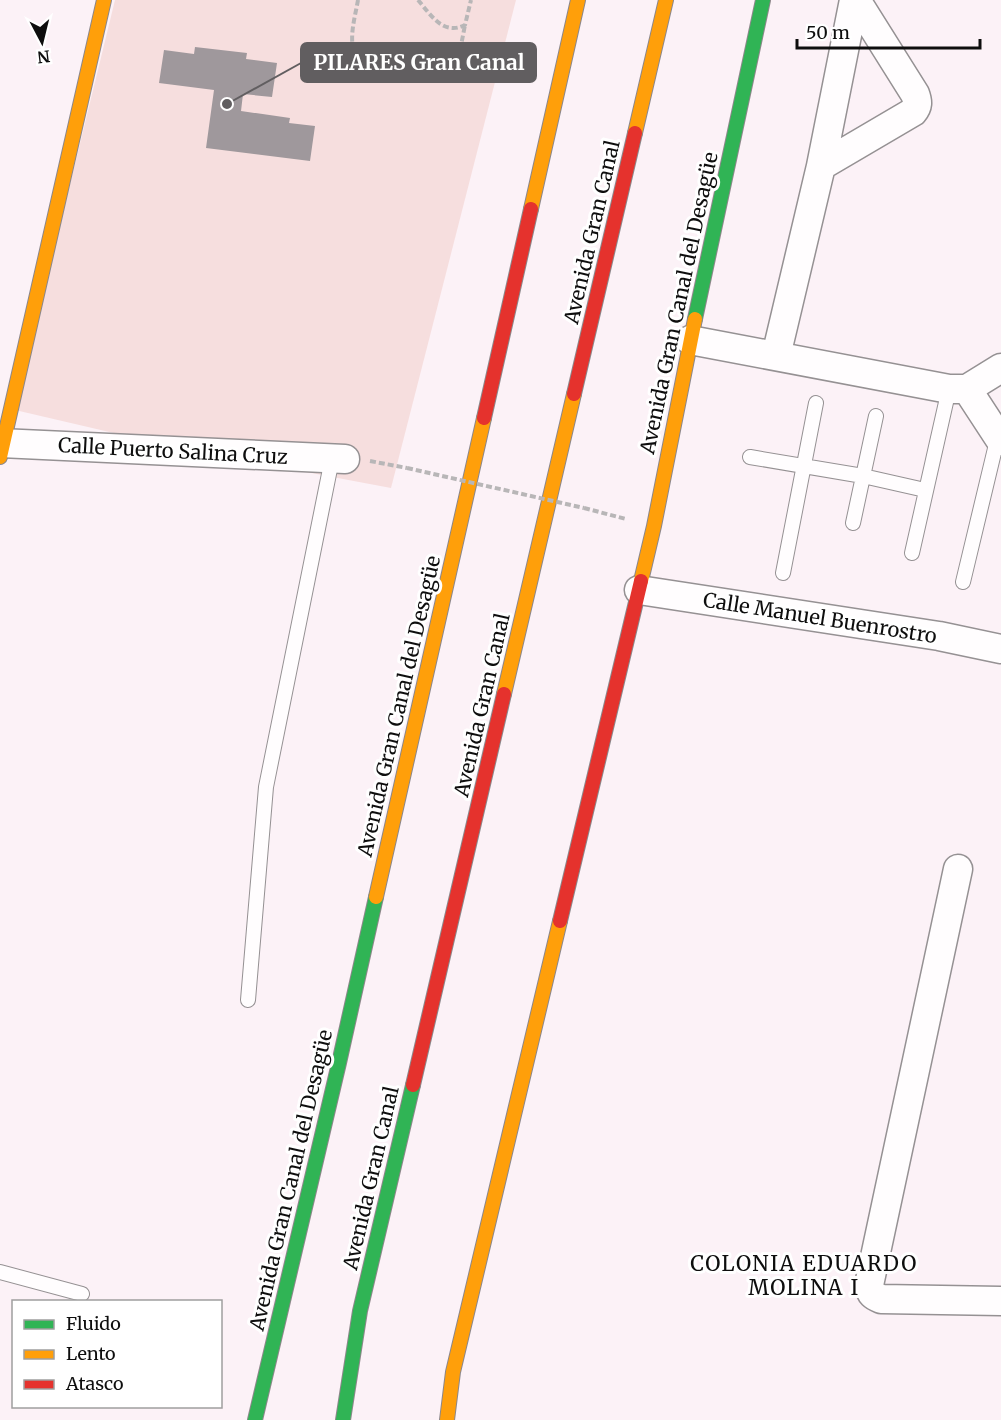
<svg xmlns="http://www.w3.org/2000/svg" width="1001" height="1420" font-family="Merriweather,serif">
<rect width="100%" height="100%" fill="#fcf2f7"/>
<path fill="#f6dede" d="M115 0H516L391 488 178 448 15 410Z"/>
<path fill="#9f989c" d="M195 47 247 53 246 59 277 63 272 97 243 94 241 111 290 118 289 123 315 126 310 161 206 148 214 90 159 83 164 50 194 54Z"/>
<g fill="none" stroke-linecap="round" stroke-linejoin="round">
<defs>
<path id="lane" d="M750 457 863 476 925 490
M853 523 876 416
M912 553 949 389
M783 573 816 403
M963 582 998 436
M248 1000 266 787 332 459
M0 1272 82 1294"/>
<path id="street" d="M821 166 913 112C918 106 918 102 915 94L856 0
M690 340 949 389H967L1001 441
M776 356 821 166 854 0
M967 389 1001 368
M0 443 345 459
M639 590 939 636 1001 649
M958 869 869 1285C870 1294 874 1296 881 1299L1001 1301"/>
<path id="fast" d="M695 319 763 0
M255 1420 339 1063 376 897
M343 1420 360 1311 413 1085"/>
<path id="slow" d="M635 133 666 0
M531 209 578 0
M0 457 104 0
M641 581 654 526 695 319
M504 694 574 394
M376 897 484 418
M447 1420 453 1372 560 921"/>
<path id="jam" d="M574 394 635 133
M484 418 531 209
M560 921 641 581
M413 1085 504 694"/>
</defs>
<use href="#lane" stroke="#959193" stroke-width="16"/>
<use href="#street" stroke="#959193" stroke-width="31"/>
<use href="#fast" stroke="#8c878a" stroke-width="16"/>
<use href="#slow" stroke="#8c878a" stroke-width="16"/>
<use href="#jam" stroke="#8c878a" stroke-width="16"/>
<path stroke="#b8b6b7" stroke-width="4" stroke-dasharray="6 3" stroke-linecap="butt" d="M358 0C355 18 347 42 357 58L444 74 453 72 458 61 465 25
M418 0C431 15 443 36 465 25L471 0
M370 461 407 468
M584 508 626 519"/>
<use href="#lane" stroke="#fffdfe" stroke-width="14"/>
<use href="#street" stroke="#fffdfe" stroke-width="28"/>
<use href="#fast" stroke="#30b455" stroke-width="14"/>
<use href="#slow" stroke="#ff9f0a" stroke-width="14"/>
<use href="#jam" stroke="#e5322d" stroke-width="14"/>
<path stroke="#b8b6b7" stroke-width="4" stroke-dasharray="6 3" stroke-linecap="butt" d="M407 468 584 508"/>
</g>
<g text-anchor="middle" stroke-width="6" stroke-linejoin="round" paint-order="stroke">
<g font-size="20" fill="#0e0e0e" stroke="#fff">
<text transform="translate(592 232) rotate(-77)" y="7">Avenida Gran Canal</text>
<text transform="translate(679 303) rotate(-78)" y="7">Avenida Gran Canal del Desagüe</text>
<text transform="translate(173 451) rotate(3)" y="7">Calle Puerto Salina Cruz</text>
<text transform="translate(820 618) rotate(9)" y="7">Calle Manuel Buenrostro</text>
<text transform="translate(482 705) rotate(-77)" y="7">Avenida Gran Canal</text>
<text transform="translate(399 706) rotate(-77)" y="7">Avenida Gran Canal del Desagüe</text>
<text transform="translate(371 1178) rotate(-77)" y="7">Avenida Gran Canal</text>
<text transform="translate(291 1180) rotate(-77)" y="7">Avenida Gran Canal del Desagüe</text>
</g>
<g font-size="21" letter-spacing="1.5" fill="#0e0e0e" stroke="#fff">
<text x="804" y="1271">COLONIA EDUARDO<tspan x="804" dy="24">MOLINA I</tspan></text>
</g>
</g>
<path fill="none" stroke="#615e60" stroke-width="2" d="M227 104L301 63"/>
<circle fill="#615e60" stroke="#fff" stroke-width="2" cx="227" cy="104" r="6"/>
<rect fill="#615e60" stroke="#615e60" stroke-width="2" x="301" y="43" width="235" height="39" rx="6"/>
<g font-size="21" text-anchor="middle" font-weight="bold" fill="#fff">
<text x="419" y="70">PILARES Gran Canal</text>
</g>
<rect x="12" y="1300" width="210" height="108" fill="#ffffff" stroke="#9f9f9f" stroke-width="1.5"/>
<rect x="24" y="1320" width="30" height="9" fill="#30b455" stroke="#9f9f9f" stroke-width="1.5"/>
<text x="66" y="1330" font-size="18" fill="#0e0e0e">Fluido</text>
<rect x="24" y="1350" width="30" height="9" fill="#ff9f0a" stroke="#9f9f9f" stroke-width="1.5"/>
<text x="66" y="1360" font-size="18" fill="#0e0e0e">Lento</text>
<rect x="24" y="1380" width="30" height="9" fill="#e5322d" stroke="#9f9f9f" stroke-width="1.5"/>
<text x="66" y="1390" font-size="18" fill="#0e0e0e">Atasco</text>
<g transform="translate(42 42) rotate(173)" stroke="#ffffff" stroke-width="4.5" paint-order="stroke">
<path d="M0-4.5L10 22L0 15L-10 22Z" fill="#0e0e0e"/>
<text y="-9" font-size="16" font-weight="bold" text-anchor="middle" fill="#0e0e0e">N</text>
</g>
<path d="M797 39v9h183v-9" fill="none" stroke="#0e0e0e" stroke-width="3"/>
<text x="806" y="39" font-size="18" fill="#0e0e0e" stroke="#ffffff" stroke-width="4.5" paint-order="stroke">50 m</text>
</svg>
